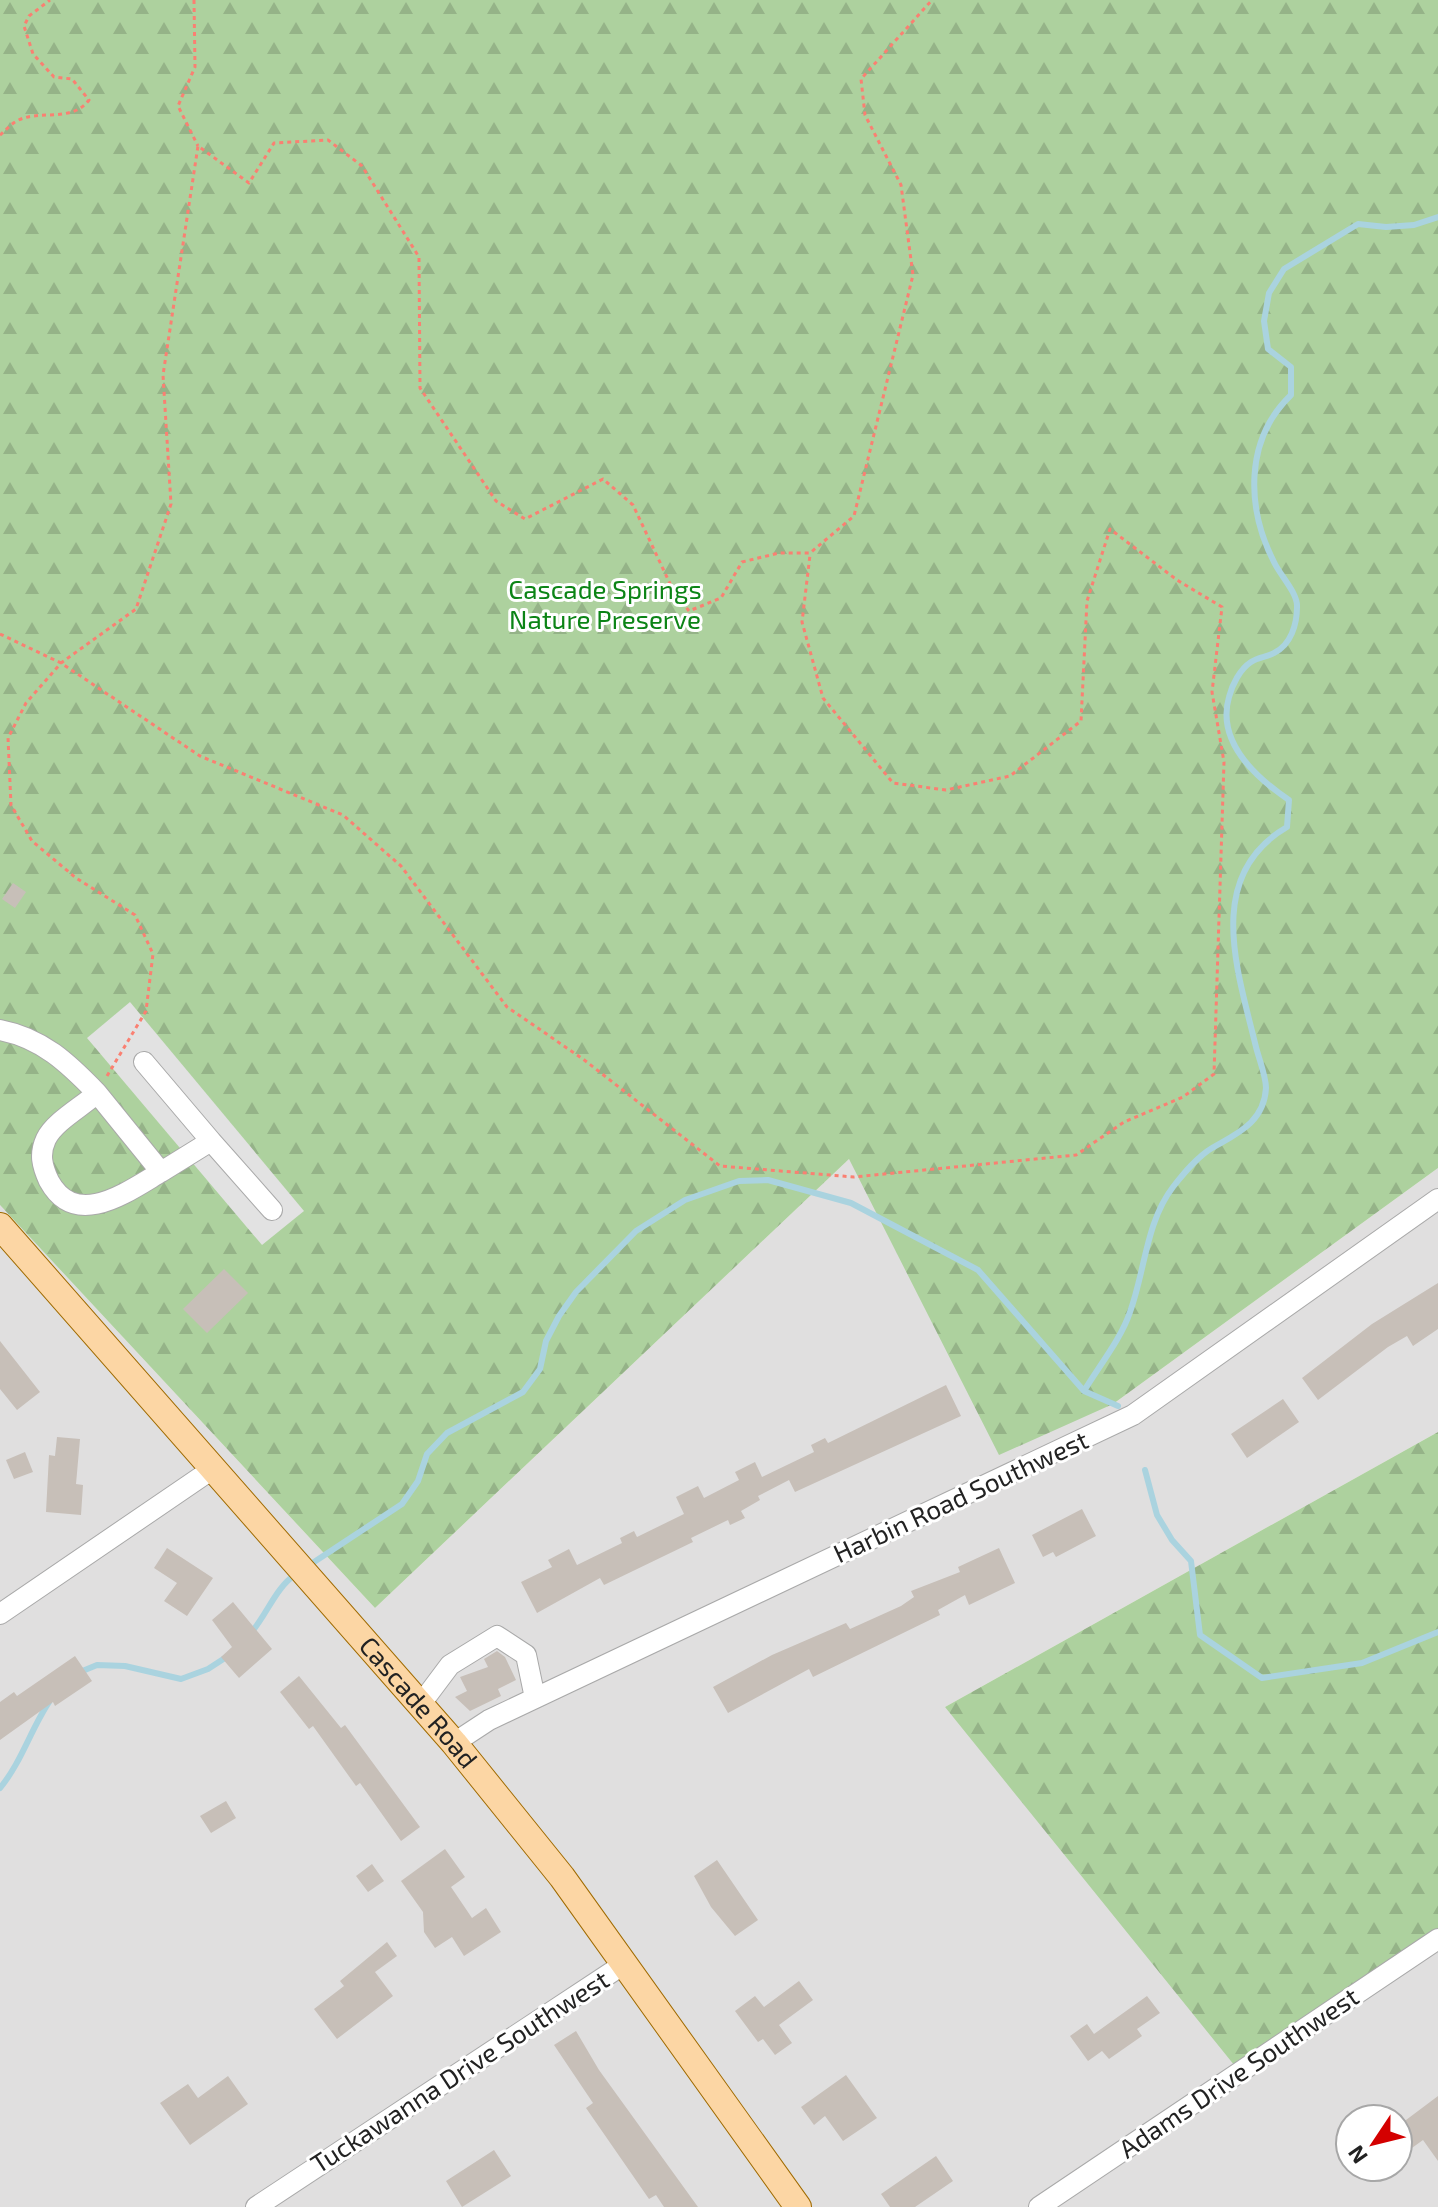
<svg xmlns="http://www.w3.org/2000/svg" width="1438" height="2207" font-family="'Exo 2',sans-serif">
<defs>
<pattern id="forest-firs" width="22" height="20" patternUnits="userSpaceOnUse" patternTransform="scale(2)"><rect width="22" height="20" fill="#add19e"/><path d="M5 1l3.5 6h-7zM16 11l3.5 6h-7z" fill="#95b388"/></pattern>
</defs>
<rect width="100%" height="100%" fill="#f2efe9"/>
<path fill="#e0dfdf" fill-rule="evenodd" d="M849 1159 1113 1404 1438 1168V1432L945 1707 1438 1936V2207H0V1205L375 1608ZM1350 2119H1398V2167H1350Z"/>
<path fill="url(#forest-firs)" d="M0 0H1438V1168L1113 1404 999 1455 849 1159 375 1608 0 1205Z
M1438 1432V1936L1243 2076 945 1707Z"/>
<path fill="#e2e2e2" d="M130 1002 304 1211 262 1245 87 1038Z"/>
<g fill="none" stroke-linecap="round" stroke-linejoin="round">
<path stroke="#aad3df" stroke-width="6" d="M1084 1391C1099 1366 1121 1339 1130 1312 1145 1271 1146 1222 1173 1187 1184 1173 1197 1157 1212 1148 1236 1134 1264 1123 1266 1088 1266 1076 1259 1059 1256 1047 1238 972 1203 876 1287 827L1289 800C1255 777 1216 742 1229 697 1232 685 1240 669 1251 662 1258 657 1267 657 1274 653 1291 645 1297 624 1297 607 1298 594 1281 576 1275 564 1246 509 1244 440 1291 395V367L1268 349 1264 321 1269 293 1284 269 1358 224 1386 227 1414 225 1438 217
M1145 1470 1157 1515 1172 1540 1191 1561 1200 1635 1262 1678 1362 1663 1438 1632
M308 1566 402 1504 418 1481 427 1454 447 1433 523 1392 540 1369 546 1341 559 1316 576 1292 636 1231 685 1200 739 1181 768 1180 851 1203 978 1270 1084 1391 1118 1406
M250 1634C267 1615 275 1588 296 1574
M80 1672 97 1665 125 1666 181 1679 208 1669 228 1656
M0 1788C21 1763 31 1729 49 1702"/>
</g>
<path fill="#c7bfb8" d="M13 883 26 892 15 908 2 899Z
M224 1269 248 1293 207 1333 183 1309Z
M1438 1283V1329L1413 1346 1407 1336 1388 1347 1318 1400 1302 1378 1372 1324Z
M0 1341 40 1392 17 1410 0 1389Z
M946 1385 961 1416 795 1492 789 1480 758 1496 760 1500 741 1511 745 1518 730 1525 728 1520 691 1538 693 1542 604 1585 600 1578 537 1613 521 1582 552 1567 548 1560 569 1549 577 1565 622 1543 620 1538 634 1531 637 1537 684 1514 676 1497 698 1486 704 1498 739 1480 735 1472 755 1462 762 1477 814 1452 811 1445 825 1438 828 1443Z
M1283 1399 1299 1422 1247 1458 1231 1434Z
M57 1437 80 1439 76 1484 83 1485 81 1515 46 1512 49 1455 55 1456Z
M25 1452 33 1472 14 1479 6 1460Z
M1082 1509 1096 1536 1056 1557 1053 1552 1043 1557 1032 1535Z
M167 1548 213 1578 187 1616 164 1601 177 1583 154 1568Z
M999 1548 1015 1583 969 1605 965 1595 938 1610 940 1615 813 1677 809 1669 728 1713 713 1687 772 1655 846 1623 850 1629 901 1606 914 1597 911 1591 960 1572 958 1567Z
M233 1602 272 1649 239 1678 221 1657 232 1647 212 1620Z
M497 1651 505 1657 516 1680 498 1689 501 1696 470 1711 455 1697 467 1691 460 1677 488 1667 484 1659Z
M75 1656 92 1681 55 1706 53 1702 0 1740V1702L14 1692 17 1696Z
M299 1676 341 1728 345 1725 420 1827 401 1841 360 1783 356 1786 313 1726 309 1729 280 1692Z
M226 1801 236 1818 211 1833 200 1816Z
M445 1849 465 1877 451 1887 472 1918 486 1908 501 1932 464 1956 452 1937 435 1948 424 1932 423 1912 401 1881Z
M717 1860 758 1920 735 1936 711 1907 694 1876Z
M372 1864 384 1881 368 1892 356 1876Z
M387 1942 397 1956 375 1972 393 1996 337 2039 314 2009 344 1986 340 1981Z
M799 1981 813 2000 779 2025 792 2043 775 2055 763 2039 758 2042 735 2011 755 1996 764 2007Z
M1147 1996 1160 2013 1137 2029 1142 2036 1109 2059 1102 2051 1088 2061 1070 2036 1087 2024 1094 2034Z
M576 2031 599 2070 698 2207H664L656 2195 649 2199 586 2108 593 2103 554 2045Z
M846 2075 877 2118 843 2141 825 2116 814 2125 801 2107Z
M228 2076 248 2104 190 2145 160 2103 188 2084 198 2098Z
M1438 2096V2161L1423 2140 1398 2158V2126Z
M494 2150 511 2176 462 2207 446 2181Z
M936 2156 953 2181 915 2207H890L881 2194Z"/>
<g fill="none" stroke-linecap="round" stroke-linejoin="round">
<defs>
<path id="minor" d="M0 1030C42 1038 68 1063 97 1093
M144 1062 211 1141 161 1172
M97 1093 161 1172C127 1192 76 1230 49 1181 42 1166 39 1154 46 1139 55 1121 82 1107 97 1093Z
M211 1141 272 1210
M0 1614 211 1470
M420 1705 450 1665 497 1636 526 1655 535 1698
M454 1743 489 1720 1133 1415 1438 1199
M256 2207 624 1964
M1039 2207 1438 1939"/>
<g id="major">
<path id="s1" d="M0 1226 454 1743 562 1877 798 2207"/>
</g>
</defs>
<use href="#minor" stroke="#a9a9a9" stroke-width="22"/>
<use href="#major" stroke="#a06b00" stroke-width="28"/>
<path stroke="#fa8072" stroke-width="3" stroke-dasharray="4 4" stroke-linecap="butt" d="M194 0 195 67 178 106 198 146
M0 135C5 131 10 125 15 122 37 108 71 124 89 100L72 79 54 77 33 54 24 26 29 16 50 0
M0 634 61 663 200 756 343 815 401 866 507 1007 583 1059 720 1166 854 1177 1076 1155 1124 1122 1183 1097 1214 1074 1224 762 1212 692 1222 607 1177 580 1110 529 1087 601 1081 721 1010 776 946 790 893 783 823 698 802 622 810 555
M107 1076 146 1011 153 954 135 915 76 878 32 841 11 805 8 738 26 703 61 663 136 609 171 504 163 375 198 146 249 183 274 143 328 140 362 166 419 257 420 388 496 501 525 519 603 479 633 505 673 590 689 611 721 598 742 562 779 553H810L854 516 913 275 901 185 865 115 861 79 932 0"/>
<use href="#minor" stroke="#fff" stroke-width="20"/>
<use href="#major" stroke="#fcd6a4" stroke-width="26"/>
</g>
<g text-anchor="middle" stroke-width="6" stroke-linejoin="round" paint-order="stroke">
<g font-size="26" fill="#0c8416" stroke="#fff">
<text x="605" y="599">Cascade Springs<tspan x="605" dy="30">Nature Preserve</tspan></text>
</g>
<g font-size="26" fill="#222" stroke="#fff">
<text transform="translate(961 1497) rotate(-25)" y="9">Harbin Road Southwest</text>
<text dy="9" stroke="none"><textPath href="#s1" startOffset="634">Cascade Road</textPath></text>
<text transform="translate(460 2072) rotate(-33)" y="9">Tuckawanna Drive Southwest</text>
<text transform="translate(1239 2073) rotate(-34)" y="9">Adams Drive Southwest</text>
</g>
</g>
<g transform="translate(1374 2143) rotate(235)"><circle r="38" fill="#ffffff" stroke="#a7a7a7" stroke-width="2"/>
<path d="M0-6L14 30L0 20L-14 30Z" fill="#d40000"/>
<text y="-12" font-size="22" font-weight="bold" text-anchor="middle" fill="#222222">N</text>
</g>
</svg>
